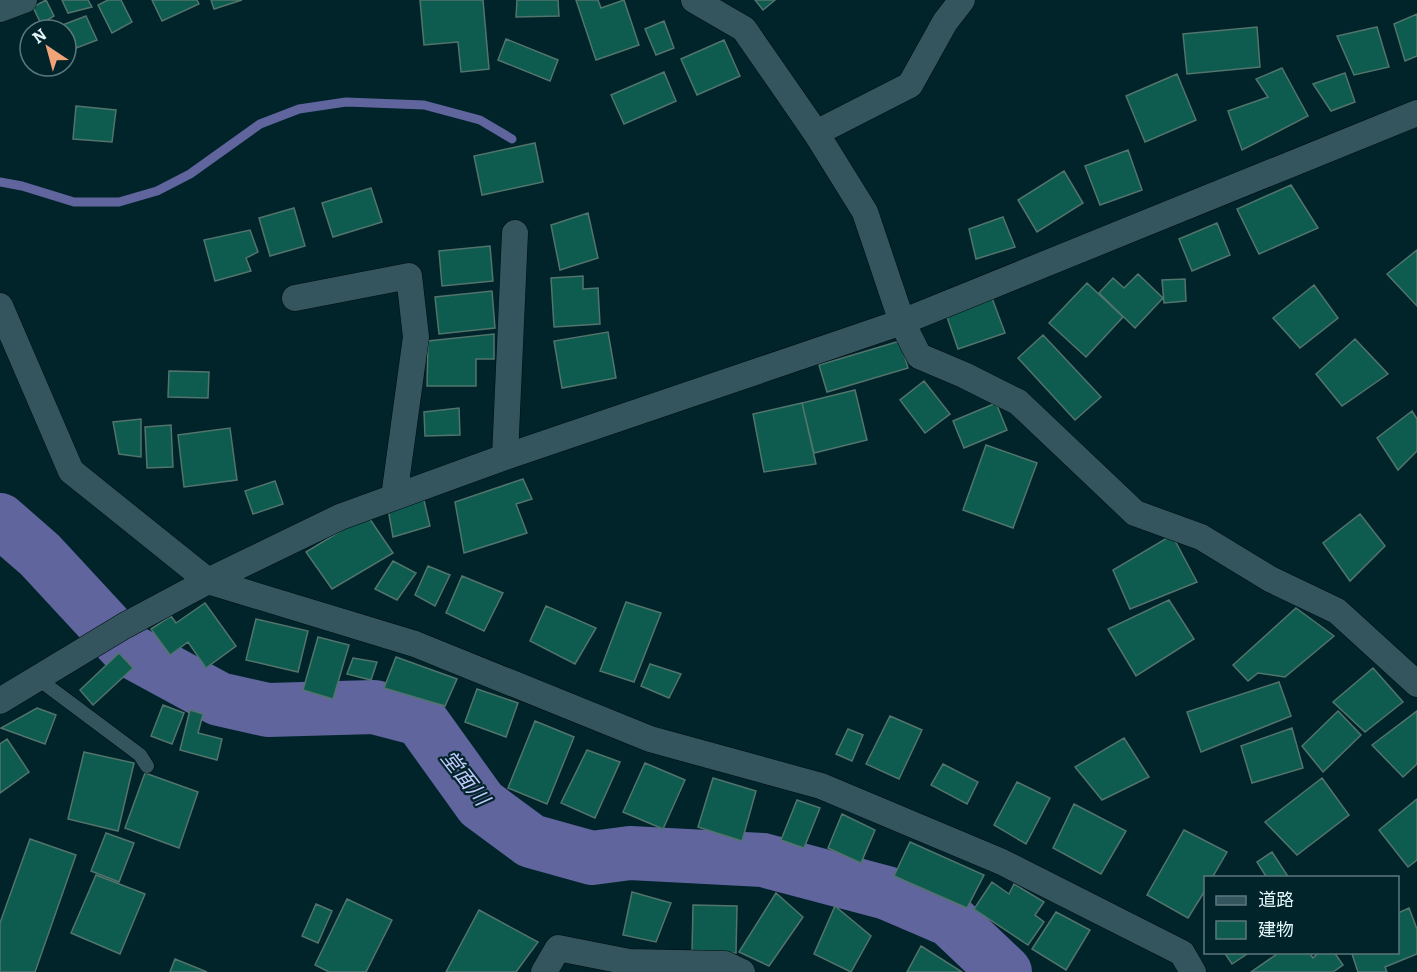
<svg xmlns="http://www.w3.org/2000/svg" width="1417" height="972" font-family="Bitter,'Noto Sans JP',serif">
<rect width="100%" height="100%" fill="#01242a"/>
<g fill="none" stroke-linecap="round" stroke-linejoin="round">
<path stroke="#60659e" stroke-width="9" d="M0 182 22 186 74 202H119L157 191 190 174 260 124 299 109 346 102 424 105 480 120 512 139"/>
<path stroke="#60659e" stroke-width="54" d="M0 520 40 555 127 649 219 699 268 710 374 707 420 719 481 804 531 841 592 858 630 853 763 860 887 893 950 920 1005 972"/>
</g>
<path fill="#0e5b4f" stroke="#52746c" stroke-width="1.5" d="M46 0 54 16 41 24 33 7Z
M62 0H88L92 7 68 13Z
M108 0H121L132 22 112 33 98 5Z
M152 0H197L199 4 162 21Z
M211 0H242L214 9Z
M420 0H483L489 69 461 72 458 42 424 45Z
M517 0H558L559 16 516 17Z
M576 0H598L601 8 624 0 639 45 596 60Z
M755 0H775L763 10Z
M1417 14V56L1405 61 1394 24Z
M86 16 97 40 66 52V30H53L52 29Z
M664 21 674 48 656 55 645 29Z
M1257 27 1260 67 1187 74 1183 34Z
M1377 27 1389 67 1354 75 1337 36Z
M506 39 558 60 550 81 498 60Z
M724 40 740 76 697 95 681 59Z
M1282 68 1308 116 1242 150 1228 111 1268 97 1256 79Z
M664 72 676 101 624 124 611 95Z
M1345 73 1355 102 1331 111 1313 84Z
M1177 74 1196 120 1145 142 1126 96Z
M76 106 116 110 112 142 73 139Z
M535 143 543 182 482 195 474 156Z
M1128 150 1142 190 1100 205 1085 166Z
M1064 171 1083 203 1037 232 1018 200Z
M1291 185 1318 228 1259 254 1237 209Z
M371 188 382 222 333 237 322 203Z
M294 208 305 246 270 256 259 218Z
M588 213 598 258 560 270 551 225Z
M1003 217 1015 247 976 259 969 229Z
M1217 223 1230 255 1192 271 1179 239Z
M250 230 258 252 246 258 251 271 215 281 204 240Z
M490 246 493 281 442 286 439 251Z
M1417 250V306L1387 274Z
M1138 274 1163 298 1135 328 1099 293 1113 278 1124 288Z
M583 276V289L598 288 600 324 554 327 551 278Z
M1185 279 1186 301 1164 303 1162 280Z
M1087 283 1123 317 1086 357 1049 323Z
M1314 285 1338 318 1300 348 1273 318Z
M492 291 495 328 439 334 435 297Z
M992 298 1005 333 958 349 946 314Z
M608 332 616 378 562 388 554 341Z
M494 334V359H476V386H427L428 341Z
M1043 335 1101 397 1075 420 1018 358Z
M1355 339 1388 374 1342 406 1316 374Z
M900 341 908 368 827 392 819 365Z
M169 371 209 372 208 398 168 397Z
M924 381 950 414 925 433 900 400Z
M855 390 867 440 814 453 802 403Z
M802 403 816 464 764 472 753 414Z
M996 403 1007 430 964 448 953 421Z
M459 408 460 435 425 436 424 412Z
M1412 411 1417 419V451L1398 470 1377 438Z
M141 419V457L119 454 113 422Z
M171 425 173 467 147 468 145 427Z
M230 428 237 480 184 487 178 435Z
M986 445 1037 463 1013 528 963 510Z
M523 479 532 499 516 504 527 533 464 553 455 502Z
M275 481 283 504 253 514 245 491Z
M423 496 430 526 393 537 388 509Z
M1360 514 1385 546 1350 581 1323 543Z
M367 515 393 553 332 589 306 552Z
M1172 535 1197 582 1130 609 1113 570Z
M393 561 416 573 397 600 375 589Z
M428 566 450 575 435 606 415 595Z
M462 576 503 593 484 631 446 613Z
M1169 600 1194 639 1136 676 1108 629Z
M626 602 661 613 634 682 600 671Z
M205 603 236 646 206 668 188 642 170 655 151 629 171 616 176 623Z
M546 606 596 628 575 664 530 641Z
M1296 608 1334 636 1285 677 1258 673 1248 681 1233 665Z
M256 619 308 631 298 672 246 660Z
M318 637 349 645 333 699 303 690Z
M119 653 133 668 93 705 80 690Z
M396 657 457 679 445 706 384 688Z
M353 658 377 662 371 680 347 674Z
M650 664 681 674 669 698 641 686Z
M1373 668 1403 702 1365 732 1333 702Z
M1279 682 1291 716 1201 752 1187 712Z
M477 689 518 703 506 737 465 722Z
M163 705 184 713 172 744 151 736Z
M37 708 56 715 45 744 1 728Z
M190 710 203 714 198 733 222 739 217 760 180 750Z
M1338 711 1361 735 1323 772 1302 746Z
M1417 711V764L1403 777 1372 745Z
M890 716 922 730 899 779 866 764Z
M535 721 574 737 547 804 508 788Z
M1292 728 1303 768 1252 783 1241 746Z
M848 729 863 735 852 761 836 754Z
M1124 738 1149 777 1102 800 1075 767Z
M7 739 29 772 0 793V744Z
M587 750 620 762 595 818 561 803Z
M84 752 134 763 118 831 68 819Z
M645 763 685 780 663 829 623 812Z
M943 764 978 782 967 804 931 785Z
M145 773 198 792 179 848 125 828Z
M713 778 756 791 742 841 698 827Z
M1322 778 1349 815 1297 855 1265 822Z
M1017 782 1050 798 1026 844 994 825Z
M1417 799V860L1408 867 1379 830Z
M797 800 820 808 804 848 781 840Z
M1074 804 1126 831 1101 874 1053 848Z
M842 814 875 830 861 863 828 848Z
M1184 830 1227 852 1212 878H1206V889L1188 918 1147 895Z
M106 833 134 843 119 882 91 871Z
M30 839 76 855 35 972H0V923Z
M910 842 984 875 967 908 894 876Z
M1272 852 1289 878H1267L1257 862Z
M96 875 145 894 120 954 71 933Z
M992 882 1009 894 1014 884 1044 902 1035 915 1044 922 1028 945 974 909Z
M632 892 671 903 656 942 623 935Z
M776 893 803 917 769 966 739 952Z
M347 899 392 920 366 972H329L315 965Z
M316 904 332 911 318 943 302 936Z
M693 905 737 906 736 953 692 952Z
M835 906 871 936 851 972 814 954Z
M1409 908 1417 929V954L1385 967 1387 972H1358L1352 954 1357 952H1398V913Z
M479 910 538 942 516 972H446Z
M1056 912 1090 930 1066 970 1032 949Z
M921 946 962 972H907Z
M1224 952H1250L1232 964Z
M1280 952H1309L1313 958 1319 952H1334L1343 965 1333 972H1251Z
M175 959 207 972H170Z"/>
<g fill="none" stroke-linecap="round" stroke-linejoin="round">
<defs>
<path id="lane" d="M37 678 140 755 147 766"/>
<path id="street" d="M694 0 744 29 816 133 865 212 902 322 919 356 964 375 1018 402 1135 513 1201 537 1270 579 1337 611 1417 684
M0 9 24 0
M816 133 910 85 945 22 962 0
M295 298 409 276 416 337 394 497
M0 306 71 471 208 581 415 644 650 739 821 786 1002 862 1182 953 1193 972
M505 457 515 233
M0 701 124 626 208 581 340 517 505 457 902 322 1417 113
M544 972 558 948 629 962 725 964 742 972"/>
</defs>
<use href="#lane" stroke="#000c11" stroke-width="15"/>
<use href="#street" stroke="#000c11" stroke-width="27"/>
<use href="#lane" stroke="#34555d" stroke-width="14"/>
<use href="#street" stroke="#34555d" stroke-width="26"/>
</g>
<g text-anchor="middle" stroke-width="4.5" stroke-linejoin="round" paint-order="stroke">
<g font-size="21" font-style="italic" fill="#c3c9fd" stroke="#01242a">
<text transform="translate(465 778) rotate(52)" y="7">堂面川</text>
</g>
</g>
<rect x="1204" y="876" width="195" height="78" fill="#01242a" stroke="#5c787d" stroke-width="1.5"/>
<rect x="1216" y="896" width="30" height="9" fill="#34555d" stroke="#5c787d" stroke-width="1.5"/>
<text x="1258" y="906" font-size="18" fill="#e4f6fa">道路</text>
<rect x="1216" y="921" width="30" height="18" fill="#0e5b4f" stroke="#5c787d" stroke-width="1.5"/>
<text x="1258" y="936" font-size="18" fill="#e4f6fa">建物</text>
<g transform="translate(48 48) rotate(324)"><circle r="28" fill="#01242a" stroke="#5c787d" stroke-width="1.5"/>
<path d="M0-4.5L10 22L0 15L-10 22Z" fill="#f0a279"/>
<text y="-9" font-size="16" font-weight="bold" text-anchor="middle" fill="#e4f6fa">N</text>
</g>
</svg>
